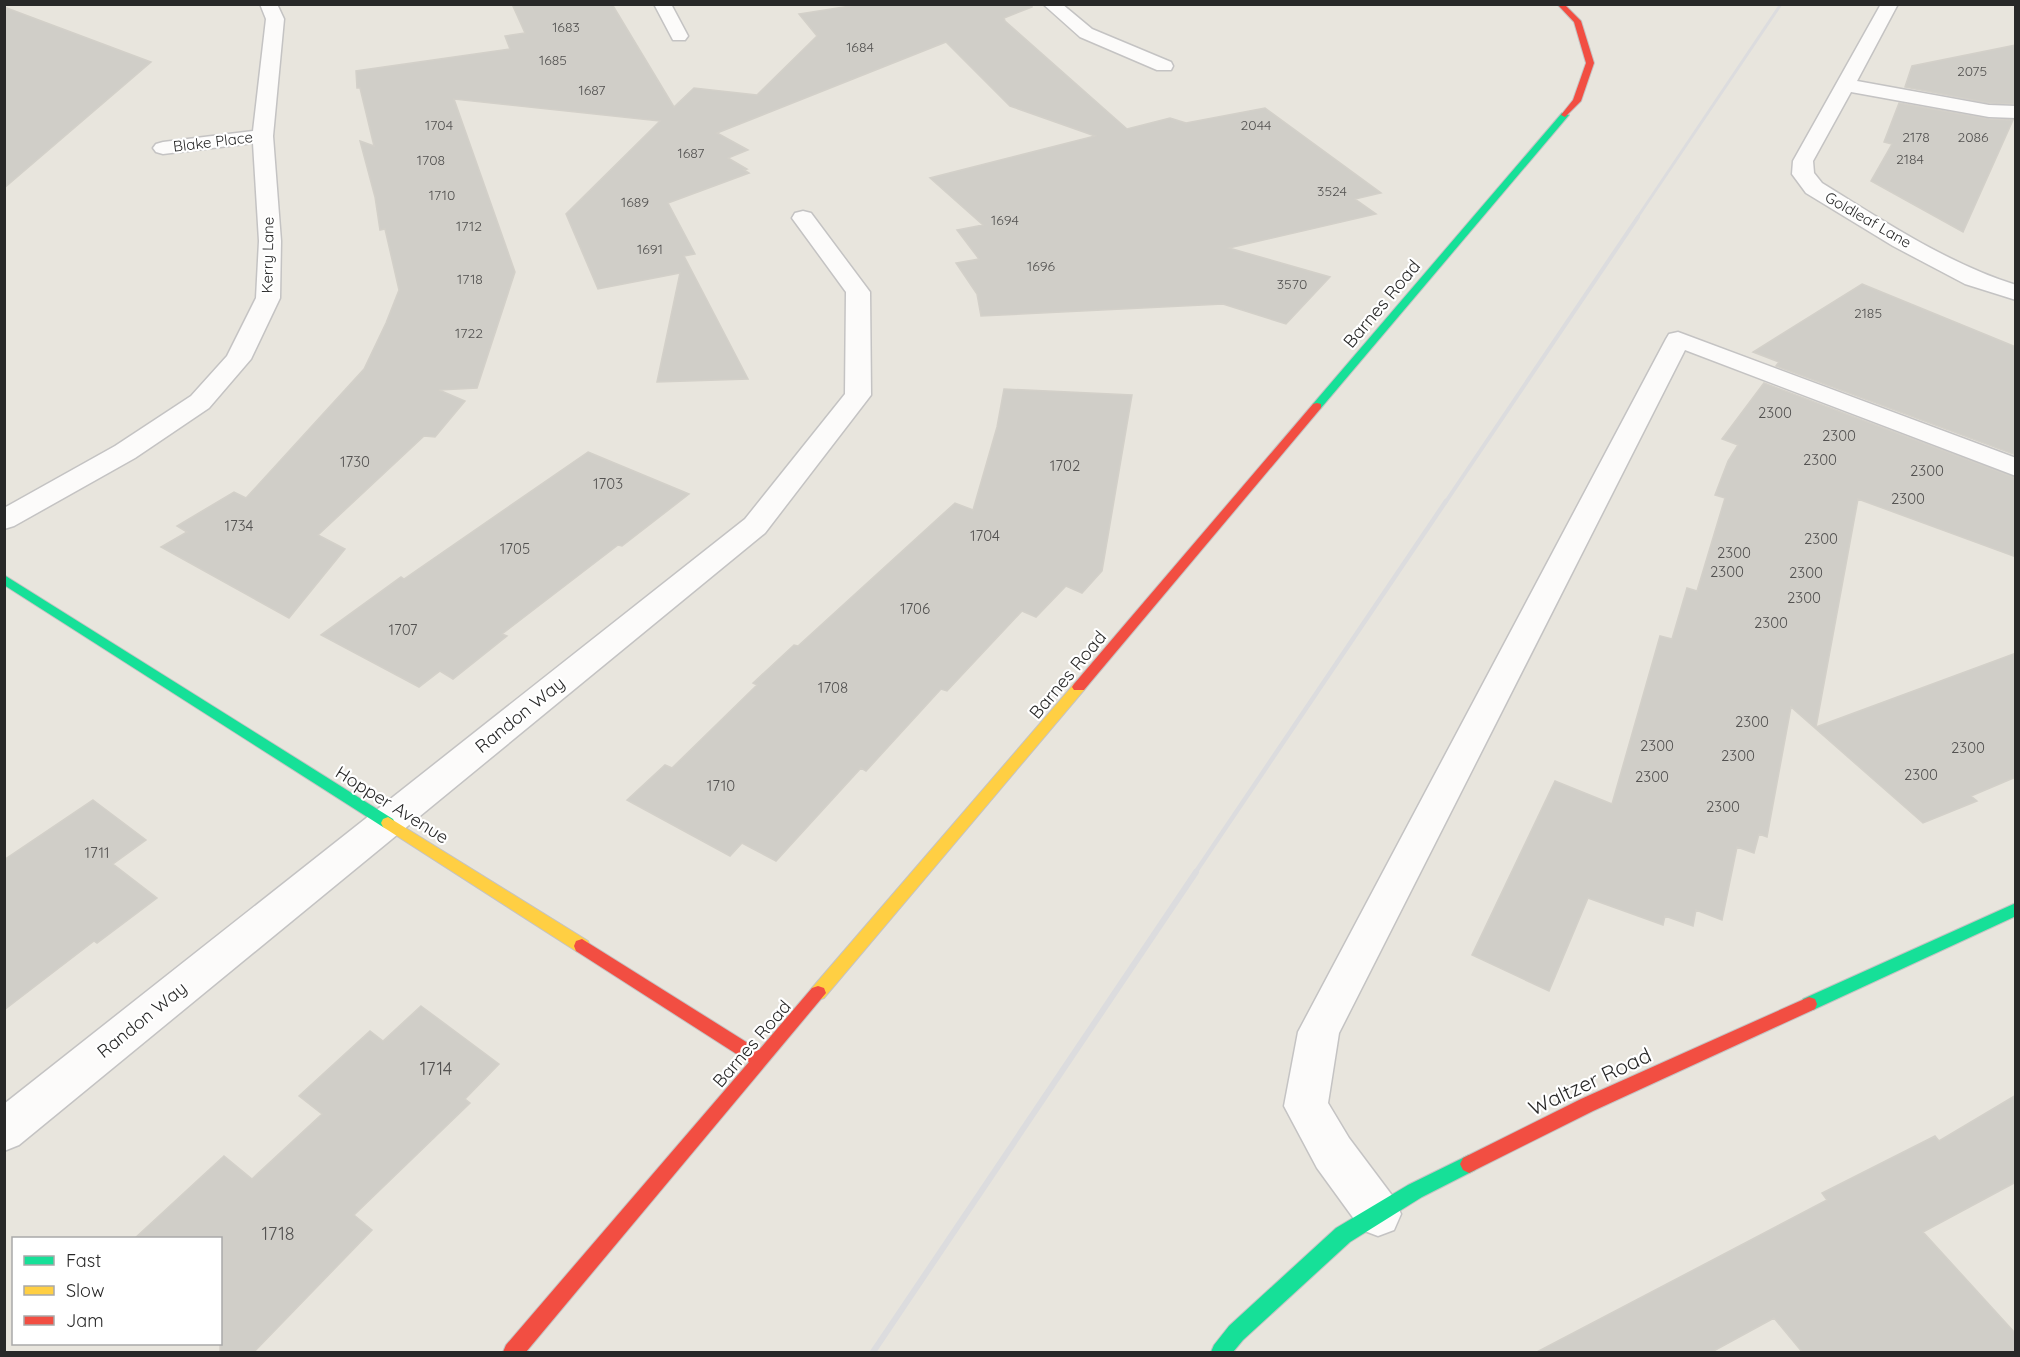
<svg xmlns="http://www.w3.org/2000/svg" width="2020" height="1357" font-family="Quicksand,sans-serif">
<rect width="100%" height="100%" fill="#e8e5dd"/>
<path fill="#d0cec8" stroke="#d3d0c9" stroke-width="1.5" d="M512 4H612L674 107 694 88 757 95 817 36 799 14 863 4H1032V7L1004 18 1005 21 1127 129 1170 118 1186 123 1265 108 1381 193 1355 199 1376 214 1229 248 1330 277 1286 324 1223 304 981 316 977 294 956 263 979 259 957 230 983 225 930 178 1095 136 1010 106 946 42 717 133 748 150 728 158 747 169 744 170 749 173 668 203 695 254 684 256 748 379 657 382 680 273 598 289 566 214 660 121 454 99 515 272 477 388 439 390 465 401 435 437 424 436 318 535 345 549 289 618 161 547 187 532 177 526 234 492 246 498 364 369 386 323 399 290 385 229 380 230 375 197 360 141 374 146 360 88H357L356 71 510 49 505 36 525 33Z
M4 7 151 62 4 188Z
M2016 45V104L1989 103 1905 87 1912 66Z
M1899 103 1989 119 2013 120 1963 232 1871 181 1892 144 1884 142Z
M1862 284 2016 347V455L1776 366 1779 362 1753 352Z
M1764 383 2016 478V557L1858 499 1816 727 2016 653V777L1971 796 1977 801 1923 823 1791 707 1767 837 1759 834 1754 853 1737 847 1722 920 1696 910 1693 926 1665 916 1663 925 1588 898 1549 991 1472 955 1555 781 1612 804 1660 636 1672 639 1687 588 1697 591 1725 498 1715 495 1728 461 1738 445 1722 439Z
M1004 389 1132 395 1102 571 1082 593 1066 586 1036 617 1022 611 947 691 941 689 866 771 861 768 776 861 742 843 730 856 627 800 665 765 672 768 757 685 753 683 794 645 798 646 955 503 973 510 997 427Z
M588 452 689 494 622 546 618 545 502 634 507 636 453 679 440 671 419 687 321 635 401 577 404 579Z
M93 800 146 840 113 864 157 898 97 943 94 941 4 1010V860Z
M421 1006 499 1064 465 1099 470 1103 354 1215 372 1230 253 1353H220V1239H134L224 1156 252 1179 322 1114 299 1096 370 1031 383 1041Z
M2016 1095V1182L1923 1232 2016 1334V1353H1803L1774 1318 1710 1353H1535L1827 1200 1822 1193 1935 1136 1939 1141Z"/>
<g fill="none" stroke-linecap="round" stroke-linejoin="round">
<defs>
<path id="street" d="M260 4H277L284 19 273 136 281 241 280 298 251 359 209 408 135 458 14 526 4 529V508L115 446 191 396 227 356 256 298 259 241 253 143 163 154 156 152 153 148 156 144 163 142 253 131 266 19Z
M654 4H671L688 36 685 40H673Z
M1043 4H1062L1092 29 1171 62 1173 66 1171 70H1157L1080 37Z
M1881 4H1898L1857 81 1989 105 2016 106V118L1989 117 1851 92 1813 161 1814 173 1822 183C1884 221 1946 263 2016 285V300L1965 284 1893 246 1806 193 1792 174 1793 161Z
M803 211 811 213 870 292 871 395 765 533 19 1145 4 1151V1104L745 519 845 394 846 292 792 218 795 213Z
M1678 332 2016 458V476L1685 350 1339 1033 1328 1103 1349 1138 1394 1198 1401 1214 1394 1230 1378 1236 1362 1230 1317 1168 1284 1106 1298 1032 1666 339 1669 334Z"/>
<path id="fast" d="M1562 113 1569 115 1321 408H1313V404Z
M4 575 393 819 395 823 393 827 388 829 383 827 4 585Z
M2016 903V916L1815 1009 1809 1011 1803 1009 1801 1004 1803 999Z
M1469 1155 1475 1158 1478 1164 1475 1170 1422 1197 1350 1242 1243 1340 1233 1352H1211L1214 1345 1229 1326 1336 1228 1408 1185Z"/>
<path id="slow" d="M1079 682 1084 684 1086 687 1084 690 824 998 818 1000 812 998 810 993 812 988 1074 684Z
M388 817 588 941 590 946 588 951 582 953 576 951 383 827 381 823 383 819Z"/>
<path id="jam" d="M1557 4H1564L1581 21 1594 63 1581 101 1565 117 1561 115 1573 100 1586 63 1574 22Z
M1317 403 1321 404V408L1084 690H1074L1072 687 1074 684 1313 404Z
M582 939 759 1050 812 988 818 986 824 988 826 993 526 1352H503L506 1345 749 1062 576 951 574 946 576 941Z
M1809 997 1815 999 1817 1004 1815 1009 1593 1111 1469 1173 1463 1170 1460 1164 1463 1158 1581 1099Z"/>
</defs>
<use href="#street" stroke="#c4c3c3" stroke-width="3"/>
<use href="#fast" stroke="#c4c3c3" stroke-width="2"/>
<use href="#slow" stroke="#c4c3c3" stroke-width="2"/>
<use href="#jam" stroke="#c4c3c3" stroke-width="2"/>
<use href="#street" fill="#fcfbfa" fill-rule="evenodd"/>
<use href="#fast" fill="#16e098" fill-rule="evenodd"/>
<use href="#slow" fill="#ffcf43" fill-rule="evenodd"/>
<use href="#jam" fill="#f24e42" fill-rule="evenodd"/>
<path stroke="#dcdcde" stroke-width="3" d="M1637 218 1781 4"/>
<path stroke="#dcdcde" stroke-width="4" d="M1445 503 1638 217"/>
<path stroke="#dcdcde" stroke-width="4.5" d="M1195 873 1446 501"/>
<path stroke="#dcdcde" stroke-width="6" d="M873 1352 1196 872"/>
</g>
<g text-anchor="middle" stroke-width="4.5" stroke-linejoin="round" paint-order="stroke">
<g font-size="14" fill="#535251">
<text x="566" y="32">1683</text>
<text x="860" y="52">1684</text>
<text x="553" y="65">1685</text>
<text x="1972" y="76">2075</text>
<text x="592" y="95">1687</text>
<text x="439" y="130">1704</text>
<text x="1256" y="130">2044</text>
<text x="1916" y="142">2178</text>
<text x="1973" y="142">2086</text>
<text x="691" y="158">1687</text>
<text x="1910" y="164">2184</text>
<text x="431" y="165">1708</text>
<text x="1332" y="196">3524</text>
<text x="442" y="200">1710</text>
<text x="635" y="207">1689</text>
<text x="1005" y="225">1694</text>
<text x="469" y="231">1712</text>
<text x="650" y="254">1691</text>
<text x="1041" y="271">1696</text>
<text x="470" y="284">1718</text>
<text x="1292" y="289">3570</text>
<text x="1868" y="318">2185</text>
<text x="469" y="338">1722</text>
</g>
<g font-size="15" fill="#282828" stroke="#fff">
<text transform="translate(213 142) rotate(-7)" y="5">Blake Place</text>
<text transform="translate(1868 220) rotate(30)" y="5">Goldleaf Lane</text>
<text transform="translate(268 255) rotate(-89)" y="5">Kerry Lane</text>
</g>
<g font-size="15" fill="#535251">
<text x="1775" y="418">2300</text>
<text x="1839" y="441">2300</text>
<text x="1820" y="465">2300</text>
<text x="355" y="467">1730</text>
<text x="1065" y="471">1702</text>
<text x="1927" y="476">2300</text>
<text x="608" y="489">1703</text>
<text x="1908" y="504">2300</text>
<text x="239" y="531">1734</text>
<text x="985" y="541">1704</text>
<text x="1821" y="544">2300</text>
<text x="515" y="554">1705</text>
<text x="1734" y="558">2300</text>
<text x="1727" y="577">2300</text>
<text x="1806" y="578">2300</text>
<text x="1804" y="603">2300</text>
<text x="915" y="614">1706</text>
<text x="1771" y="628">2300</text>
<text x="403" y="635">1707</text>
<text x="833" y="693">1708</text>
<text x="1752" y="727">2300</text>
<text x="1657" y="751">2300</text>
<text x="1968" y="753">2300</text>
<text x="1738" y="761">2300</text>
<text x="1921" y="780">2300</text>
<text x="1652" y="782">2300</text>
<text x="721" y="791">1710</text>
<text x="1723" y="812">2300</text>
<text x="97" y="858">1711</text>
</g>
<g font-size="18" fill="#282828" stroke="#fff">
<text transform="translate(1382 304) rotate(-50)" y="6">Barnes Road</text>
<text transform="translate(1068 675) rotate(-50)" y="6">Barnes Road</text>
<text transform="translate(520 715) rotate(-39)" y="6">Randon Way</text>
<text transform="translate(392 805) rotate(32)" y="6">Hopper Avenue</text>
<text transform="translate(142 1020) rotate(-39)" y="6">Randon Way</text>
<text transform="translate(752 1044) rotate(-49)" y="6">Barnes Road</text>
</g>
<g font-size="18" fill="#535251">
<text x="436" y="1075">1714</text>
<text x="278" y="1240">1718</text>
</g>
<g font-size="21" fill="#282828" stroke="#fff">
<text transform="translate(1590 1082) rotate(-25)" y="7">Waltzer Road</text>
</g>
</g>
<rect width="2020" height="1357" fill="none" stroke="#282828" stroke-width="12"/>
<rect x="12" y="1237" width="210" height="108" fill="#ffffff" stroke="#a9a9a9" stroke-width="1.5"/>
<rect x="24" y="1256" width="30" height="9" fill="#16e098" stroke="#a9a9a9" stroke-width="1.5"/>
<text x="66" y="1267" font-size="18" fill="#282828">Fast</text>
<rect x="24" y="1286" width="30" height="9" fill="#ffcf43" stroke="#a9a9a9" stroke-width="1.5"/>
<text x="66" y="1297" font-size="18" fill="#282828">Slow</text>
<rect x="24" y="1316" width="30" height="9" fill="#f24e42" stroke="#a9a9a9" stroke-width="1.5"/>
<text x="66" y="1327" font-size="18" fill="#282828">Jam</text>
</svg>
